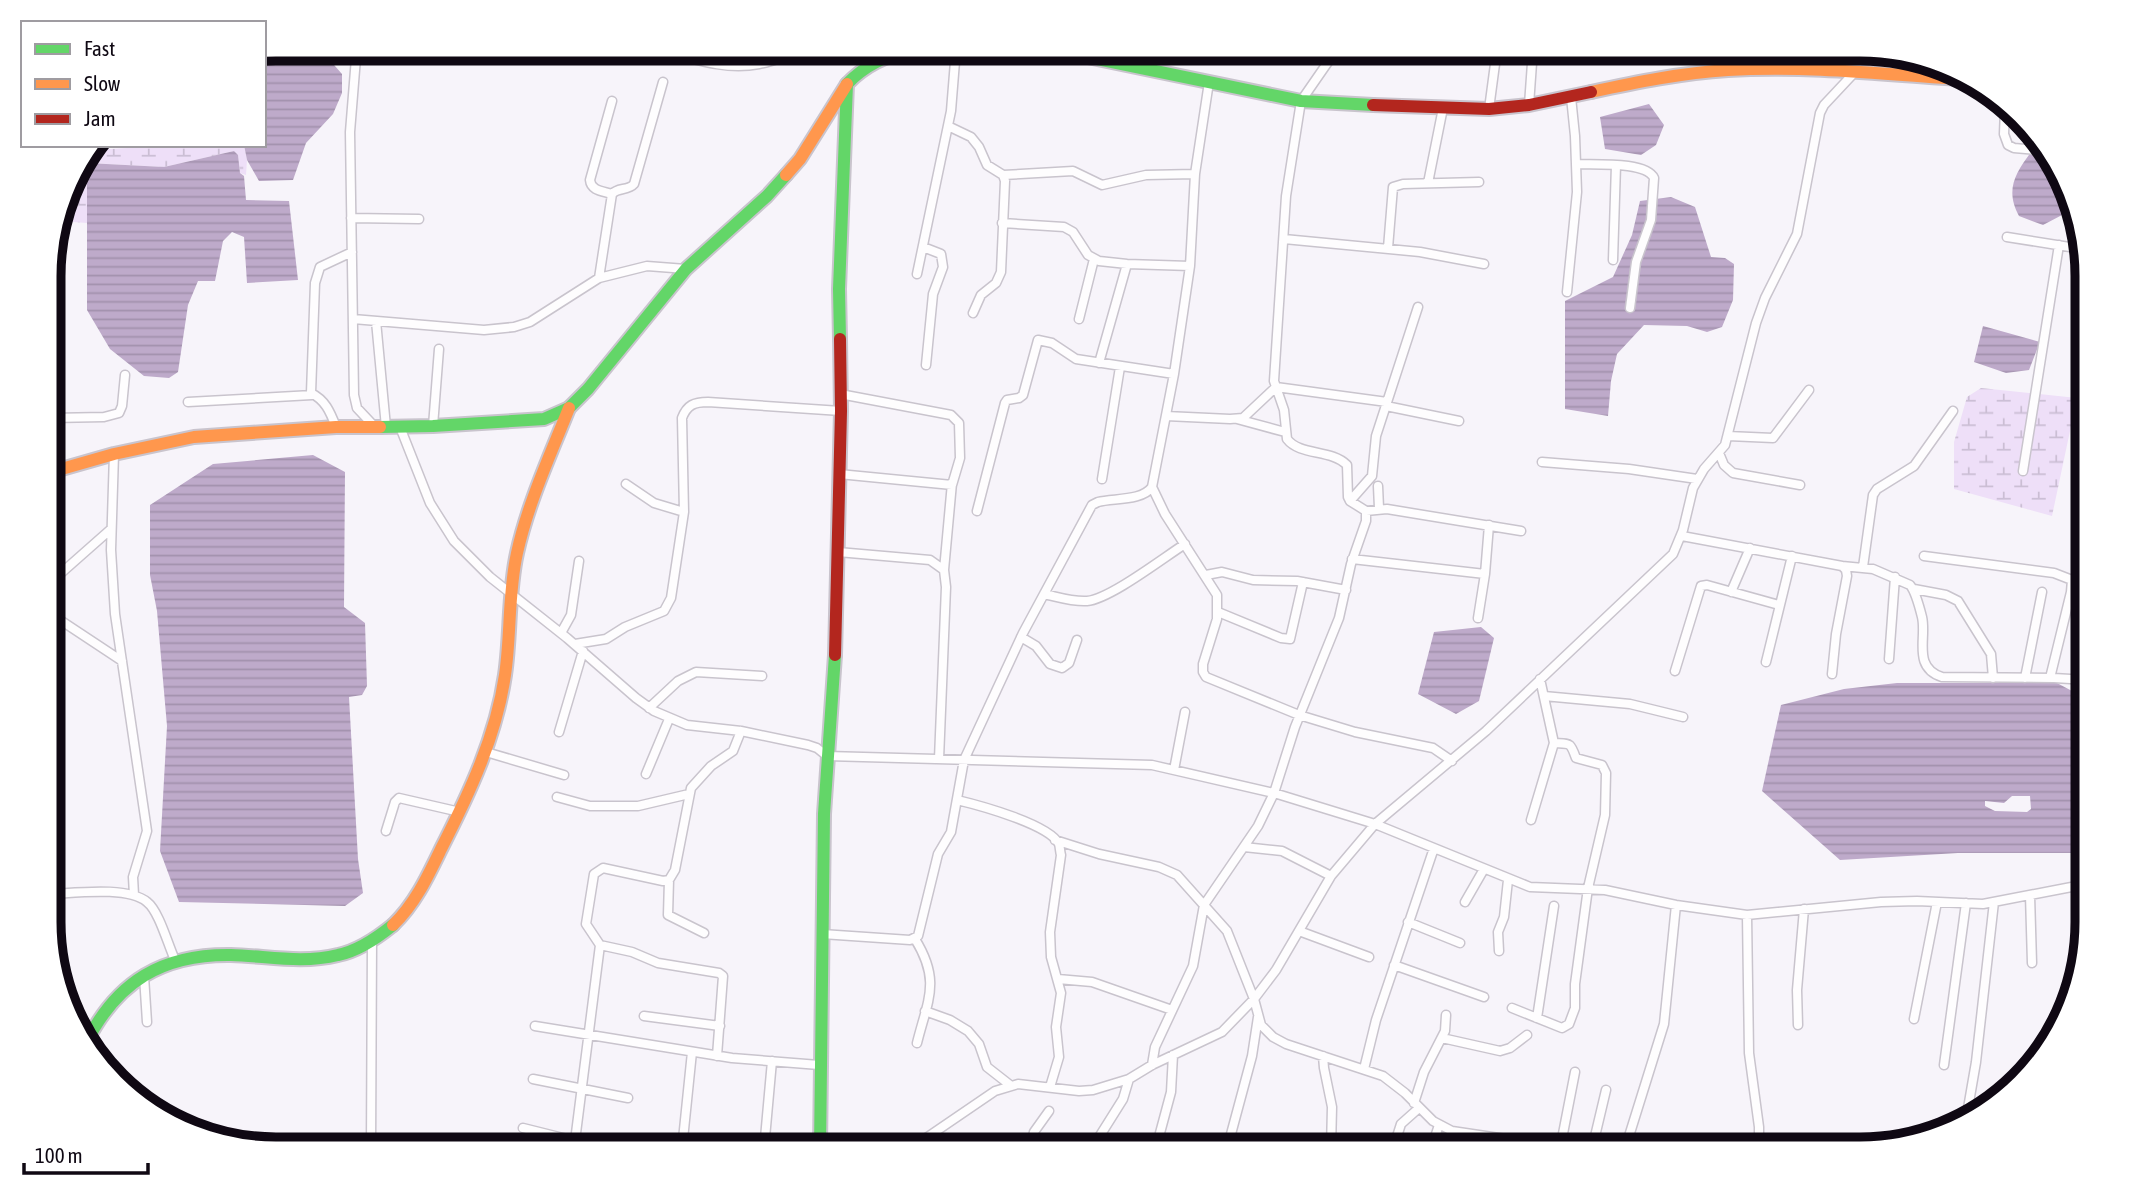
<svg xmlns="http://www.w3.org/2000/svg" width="2136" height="1198" font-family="'Asap Condensed',sans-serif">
<defs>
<pattern id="wetland-marsh" width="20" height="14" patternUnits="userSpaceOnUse" patternTransform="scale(1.75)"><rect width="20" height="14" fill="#eedff8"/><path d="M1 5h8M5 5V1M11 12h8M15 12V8" fill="none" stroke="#cbbed4"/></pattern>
<pattern id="water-rules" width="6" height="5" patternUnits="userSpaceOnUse" patternTransform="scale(1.75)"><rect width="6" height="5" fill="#beaaca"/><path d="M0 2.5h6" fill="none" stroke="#a291ad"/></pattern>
</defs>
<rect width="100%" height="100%" fill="#f7f4fa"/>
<path fill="url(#wetland-marsh)" d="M180 145H244L247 160 246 175 240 173 238 155 234 151 164 167 88 163 87 223 59 221 73 175 92 150Z
M1981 388 2077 398 2052 516 1954 489V442L1967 397Z"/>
<path fill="url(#water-rules)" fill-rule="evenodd" d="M276 49H320L342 74V93L333 114 306 143 293 180 259 181 247 160 244 145H264V51Z
M1649 104 1664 125 1656 145 1641 155 1605 149 1600 117Z
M234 151 238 155 240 173 244 176 246 200 289 201 298 280 247 283 244 237 232 232 223 241 215 281H198L188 305 178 372 169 378 144 376 110 349 87 310V163L164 167Z
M2031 152 2050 154 2068 206 2064 214 2043 225 2019 216C2005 190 2015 174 2031 152Z
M1671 197 1695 207 1711 257 1725 258 1734 264 1733 300 1722 327 1707 332 1687 326 1644 325 1617 354 1611 381 1608 416 1565 409V301L1613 277 1632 235 1640 201Z
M1983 326 2040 342 2029 370 2006 373 1974 362Z
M313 455 345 472 344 607 365 623 367 686 362 695 349 697 358 859 363 893 345 906 179 902 160 851 167 726 157 611 150 575V505L213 464Z
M1481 627 1494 638 1479 701 1456 714 1418 694 1434 632Z
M1897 683H2057L2087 699V853H1958L1840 860 1762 791 1781 705 1844 689ZM2012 796H2030L2031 809 2027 812 1995 811 1985 806V801L2004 803Z"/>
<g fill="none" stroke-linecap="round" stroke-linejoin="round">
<defs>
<path id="street" d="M352 49 356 58 350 132 354 395 357 408 374 426
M658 49C692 58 724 71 759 64 777 61 792 52 811 49
M835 49 852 52 866 65
M1755 70 1758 49
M1804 70 1806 49
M612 101 590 180C591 191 603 191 612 194
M1529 105 1533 49
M1489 109 1497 49
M2005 109 2004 134 2008 145 2014 148 2049 151
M948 126 971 137 979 147 987 165 1003 175 1005 181 1001 272 996 283 981 295 973 313
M1577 164C1594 165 1646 161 1654 178L1651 220 1636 262 1630 308
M1003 175 1073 171 1102 185 1146 175 1195 174
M1428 183 1443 108
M351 218 419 219
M1002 223 1064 227 1073 232 1088 255 1099 261 1127 264 1190 266
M2007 237 2082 249
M1284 239 1420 252 1484 264
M923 247 941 254 943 267 933 294 926 365
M1388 248 1393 187 1403 184 1479 182
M1613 260 1616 165
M917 274 951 111 956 49
M599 278 612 194C618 187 628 191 634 184L663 82
M1567 292 1577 192 1575 136 1571 97
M353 319 484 330 514 327 530 322 599 278 647 266 686 269
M1079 319 1094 259
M376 321 386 427
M1099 363 1127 264
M188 402 312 395
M1386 406 1459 421
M1166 416 1230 419 1243 418 1276 387 1387 402
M51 418 104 417 119 413 122 406 125 375
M1237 419 1285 432
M433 426 439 349
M336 427C330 411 325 400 311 393L315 283 320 267 352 252
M400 427 430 503 454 541 490 577 567 638 636 698 654 711 687 725 741 731 808 745 817 748 827 756 1152 765 1274 793 1375 824 1530 887 1605 890 1676 905 1747 915 1881 902 1917 901 1983 904 2087 884
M1728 436 1773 438 1809 390
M1719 453 1724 465 1733 473 1800 485
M114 454 111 550 115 614 147 831 133 877 134 895
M1542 462 1629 469 1697 479
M2023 471 2059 245
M839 474 952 485 960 458 959 423 951 415 840 394
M1102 479 1120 367
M626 484 654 503 684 512
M1378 486 1379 508
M1152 487 1165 514 1217 595V619L1203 664V672L1206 677 1299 715 1355 732 1433 748 1452 761
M1350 501 1372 476 1376 436 1418 307
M977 511 1005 403 1007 400 1019 398 1023 395 1038 340 1052 343 1076 359 1174 374
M1366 511 1387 509 1521 531
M1682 536 1842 566 1846 570 1847 576 1836 634 1832 674
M838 552 930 560 944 570 946 587 939 759
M1924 556 2054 573 2072 580 2071 592 2050 678
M1352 559 1485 574
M1842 566 1873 569 1910 585C1915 591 1920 609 1922 617 1927 638 1912 667 1942 677L2054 678 2087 680
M1863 567 1873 495 1877 489 1914 466 1953 411
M944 570 952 483
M1206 575 1222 572 1253 580 1297 581 1346 590
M51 582 111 529
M1914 589 1946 595 1958 601 1991 654 1993 678
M1731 592 1750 548
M1044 594C1058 597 1073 602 1087 601 1110 599 1163 558 1185 544
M1218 612 1281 638 1290 639 1303 582
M51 614 122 661
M1478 618 1485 574 1489 525
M561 633 571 615 579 561
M1021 637 1036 646 1050 664 1062 668 1069 663 1077 640
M575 644 606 639 625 627 664 611 671 598 684 512 682 418C687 405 694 402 708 402L841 411
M1889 659 1895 577
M1766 662 1792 556
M1675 671 1701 586 1707 585 1779 605
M2025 678 2042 592
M1544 696 1630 704 1683 717
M649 708 678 681 696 672 762 676
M559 732 583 651
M486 752 564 775
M1174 770 1185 712
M646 774 669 719
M557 797 590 806H638L689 794
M957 800C978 805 1049 824 1059 844 1060 847 1060 852 1061 855L1050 932 1051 957 1061 993 1056 1027 1059 1057 1050 1087
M1531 820 1554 743 1540 679
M386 831 395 802 399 798 460 812
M1055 840 1099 854 1159 867 1177 875 1227 931 1254 999 1261 1025 1273 1037 1286 1044 1383 1076 1405 1093 1433 1121 1452 1131 1519 1141 1535 1149
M1244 847 1282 851 1331 876
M669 880 668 915 704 933
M51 894C75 893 128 886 147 902 159 911 168 945 175 960
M2030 895 2032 963
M1465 902 1484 869
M1747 915 1749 1053 1759 1127V1149
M1408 922 1460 943
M1299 931 1369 957
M822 934 910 940 918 936 938 854 951 832 964 760 1023 633 1092 505 1098 502C1114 498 1142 501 1152 487L1174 374 1190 266 1195 174 1209 82
M915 939C941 981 928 999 917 1043
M600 945 632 952 658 963 719 973 723 976 717 1056
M1499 951 1498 932 1504 917 1508 880
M1394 965 1484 997
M144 976 147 1022
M1058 979 1092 982 1172 1010
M1512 1008 1562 1028 1569 1024 1575 1008V984L1588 888 1605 815 1606 773 1602 765 1576 758C1570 742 1571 744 1554 743
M925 1011 950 1020 968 1031 979 1044 987 1067 1010 1085
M644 1016 720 1026
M1537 1018 1554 906
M1914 1019 1937 902
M1798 1025 1797 990 1804 909
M535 1026 732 1058 819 1065
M1442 1038 1500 1051 1510 1048 1527 1035
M1323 1056 1324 1068 1332 1107 1331 1149
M1152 1065 1155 1047 1193 966 1204 905 1258 826 1274 793 1295 727 1339 618 1351 564 1366 521V511L1350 501 1348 497 1347 465C1331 449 1300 456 1287 439L1284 410 1274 381 1286 196 1301 101 1337 49
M1944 1065 1966 903
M1364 1069 1376 1020 1434 848
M533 1079 628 1098
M1414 1103 1424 1072 1445 1031 1446 1015
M1967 1114 1976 1062 1994 902
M523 1128 607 1149
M1160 1133 1171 1092 1173 1055
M575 1141 600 945 586 924 594 874 603 868 663 881 669 880 675 870 691 788 711 766 733 751 741 731
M371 1149 372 940
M682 1149 692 1052
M764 1149 772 1061
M910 1149 995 1091 1018 1084 1079 1091 1093 1090 1129 1079 1152 1065 1222 1032 1254 999 1276 970 1331 876 1375 824 1486 731 1673 554 1683 530 1693 488 1704 469 1725 445 1756 323 1765 298 1797 234 1820 113 1824 105 1854 73
M1030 1149 1034 1132 1049 1111
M1095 1149 1096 1142 1123 1099 1129 1079
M1227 1149 1252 1056 1258 1017
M1393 1149 1401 1124 1419 1108
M1431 1149 1439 1125
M1560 1149 1575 1072
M1592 1149 1606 1090
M1625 1149 1664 1024 1676 905"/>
<path id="fast" d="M1049 49 1301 101 1373 105
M840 339 839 289 847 84C865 65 886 56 911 49
M380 427 433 426 544 419 569 408 588 389 686 269 767 196 786 175
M86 1043C117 981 163 954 231 955 267 956 302 964 338 955 358 951 377 938 393 925
M820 1149 824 814 835 655"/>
<path id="slow" d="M1591 92C1637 82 1682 73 1728 70 1809 65 1893 75 1974 80
M786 175 800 159 847 84
M51 472 114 454 194 437 336 427H380
M393 925C415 904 428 876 441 849 469 794 496 737 505 675 511 635 508 593 517 553 528 503 550 456 569 408"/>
<path id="jam" d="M1373 105 1489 109 1529 105 1591 92
M835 655 841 411 840 339"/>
</defs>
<use href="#street" stroke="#c9c4cd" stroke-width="11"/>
<use href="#fast" stroke="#c9c4cd" stroke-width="16"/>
<use href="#slow" stroke="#c9c4cd" stroke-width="16"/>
<use href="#jam" stroke="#c9c4cd" stroke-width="16"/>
<use href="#street" stroke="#fefdfe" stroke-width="8"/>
<use href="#fast" stroke="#63d668" stroke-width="12"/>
<use href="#slow" stroke="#ff974d" stroke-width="12"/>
<use href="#jam" stroke="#b3261e" stroke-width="12"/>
</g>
<path d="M0 0H2136V1198H0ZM276 61H1860A215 215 0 0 1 2075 276V922A215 215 0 0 1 1860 1137H276A215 215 0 0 1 61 922V276A215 215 0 0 1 276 61Z" fill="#fff" fill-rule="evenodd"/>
<path fill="none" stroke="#0f0813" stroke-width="9" d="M276 61H1860A215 215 0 0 1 2075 276V922A215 215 0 0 1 1860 1137H276A215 215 0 0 1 61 922V276A215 215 0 0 1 276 61Z"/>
<rect x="21" y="21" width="245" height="126" fill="#ffffff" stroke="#9f9ca1" stroke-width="2"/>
<rect x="35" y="44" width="35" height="10" fill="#63d668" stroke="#9f9ca1" stroke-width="2"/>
<text x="84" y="56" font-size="21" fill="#0f0813">Fast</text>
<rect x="35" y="79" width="35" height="10" fill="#ff974d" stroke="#9f9ca1" stroke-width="2"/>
<text x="84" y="91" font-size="21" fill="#0f0813">Slow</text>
<rect x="35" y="114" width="35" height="10" fill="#b3261e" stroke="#9f9ca1" stroke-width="2"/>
<text x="84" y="126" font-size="21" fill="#0f0813">Jam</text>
<path d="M24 1163v10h124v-10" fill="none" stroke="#0f0813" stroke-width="3.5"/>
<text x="35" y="1163" font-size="21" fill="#0f0813" stroke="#ffffff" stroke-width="5" paint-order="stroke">100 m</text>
</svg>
